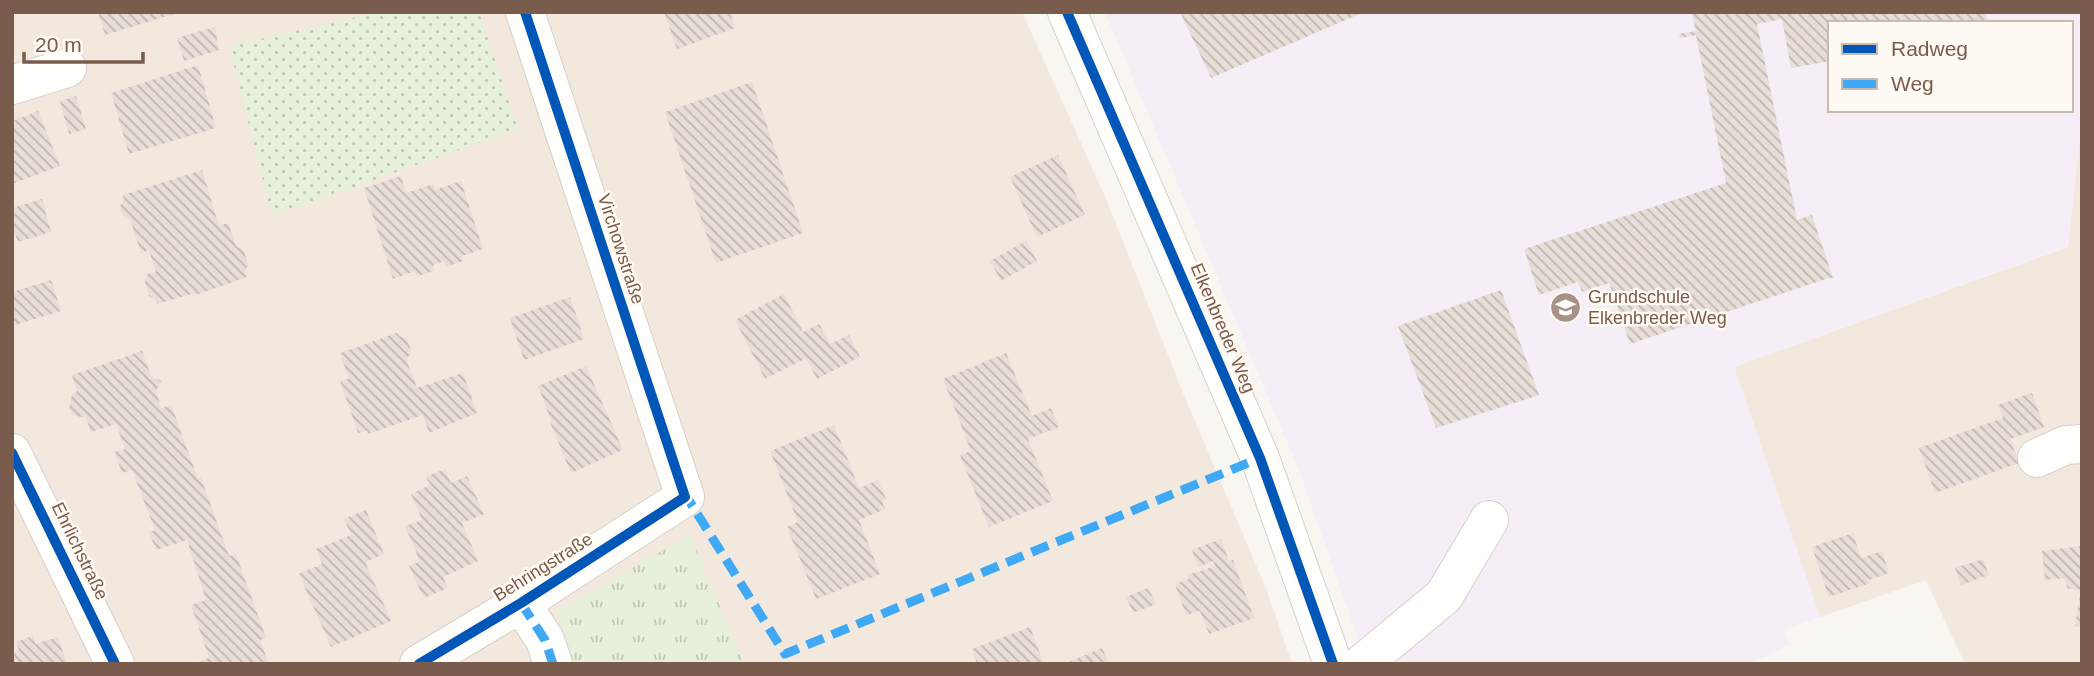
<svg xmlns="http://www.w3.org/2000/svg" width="2094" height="676" font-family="Helvetica,sans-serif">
<defs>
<pattern id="grass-dots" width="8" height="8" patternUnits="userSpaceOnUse" patternTransform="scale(1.75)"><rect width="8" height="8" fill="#e7f0db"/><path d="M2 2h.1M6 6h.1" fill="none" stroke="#c0c6b4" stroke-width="1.8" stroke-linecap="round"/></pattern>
<pattern id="park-tufts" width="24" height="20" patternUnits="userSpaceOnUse" patternTransform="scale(1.75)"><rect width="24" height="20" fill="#e7f0db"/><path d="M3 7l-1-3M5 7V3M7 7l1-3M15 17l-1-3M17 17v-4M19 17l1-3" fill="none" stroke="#c0c6b4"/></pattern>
<pattern id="building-back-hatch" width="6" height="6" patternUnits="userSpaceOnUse" patternTransform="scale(1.75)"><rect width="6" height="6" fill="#e6ded7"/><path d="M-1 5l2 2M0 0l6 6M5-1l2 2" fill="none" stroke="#bfb7b1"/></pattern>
</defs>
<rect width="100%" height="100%" fill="#f9f5f0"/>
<path fill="#f2e8de" d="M12 12H1022L1107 201 1183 393 1267 591 1292 664H12Z
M2082 117V664H1965L1926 580 1820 617 1734 367 2068 247Z"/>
<path fill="#f6eef6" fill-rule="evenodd" d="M1105 12H2082V117L2068 246 1734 367 1820 617 1784 630 1790 644 1750 664H1367L1299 470ZM1830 23H2071V110H1830Z"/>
<path fill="url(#grass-dots)" d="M380 12H479L518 129 272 216 229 46Z"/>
<path fill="url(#park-tufts)" d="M690 535 744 664H574L557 611Z"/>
<path fill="url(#building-back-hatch)" d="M98 12H177V13L105 35Z
M664 12H730L735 28 677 49Z
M1180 12H1364L1211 78Z
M1691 12H1986L1988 23H1830V61L1791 68 1782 19 1757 24 1797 220 1812 215 1833 278H1829L1630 344 1609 283 1582 292 1578 282 1539 295 1524 249 1726 183 1696 35 1680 38 1679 34 1696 31Z
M215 27 219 50 184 61 177 38Z
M198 65 216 128 129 154 111 93Z
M752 82 803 233 716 263 665 112Z
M76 96 86 129 69 134 60 101Z
M38 111 60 166 12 184V121Z
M1058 155 1085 215 1037 237 1010 177Z
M202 170 219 226 228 223 236 246 244 251 248 265 245 271 247 277 196 295 195 293 157 304 155 299 149 296 145 282 147 274 156 272 149 250 141 253 130 219 123 215 120 206 124 199 123 195Z
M401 176 406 193 434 184 435 190 461 181 483 249 462 256 463 261 446 267 444 261 433 265 434 271 417 276 415 271 393 279 364 188Z
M42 199 51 232 18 242 12 224V208Z
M1026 241 1037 261 1001 281 990 261Z
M51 280 61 311 12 326V292Z
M1501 290 1539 395 1436 428 1398 326Z
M784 294 803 332 819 324 830 344 849 335 860 357 817 379 806 358 765 379 735 320Z
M570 297 584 339 524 360 510 318Z
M397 333 399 336 407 339 412 353 406 359 417 388 463 373 477 413 429 433 423 415 368 434 367 431 358 433 340 381 349 379 340 353Z
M142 351 151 376 161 381 156 391 161 408 171 405 198 479 201 478 229 556 236 554 266 638 260 640 269 664H195L209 658 191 605 206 600 187 540 156 550 149 532 155 530 132 470 122 473 114 452 125 449 116 424 91 432 86 418 72 415 69 409 72 395 77 391 72 375Z
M1006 353 1032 416 1051 408 1059 427 1028 439 1053 501 989 527 960 455 971 451 943 379Z
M586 366 623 450 571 473 550 422 551 421 538 386Z
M2032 393 2044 427 2010 439 2019 463 1935 493 1919 448 2003 418 1998 405Z
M834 425 859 488 878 480 886 499 882 501 885 509 859 520 880 574 816 599 787 527 798 522 770 451Z
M445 469 451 483 467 476 484 514 462 523 478 561 443 577 448 588 424 598 409 566 420 561 405 526 422 520 411 494 430 485 426 477Z
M366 510 384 554 365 562 391 621 331 647 299 574 322 564 316 549 351 535 344 519Z
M1853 533 1861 558 1882 551 1889 573 1869 580 1870 583 1829 597 1812 547Z
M1221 539 1229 561 1233 560 1254 618 1209 634 1200 611 1186 615 1175 584 1189 579 1188 575 1215 566 1213 561 1198 567 1192 550Z
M2082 546V591L2067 588 2065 578 2045 580 2042 551Z
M1983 559 1989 575 1961 585 1955 568Z
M1148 588 1156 604 1133 613 1126 597Z
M2080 594H2082V627L2075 626Z
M1030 627 1044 664H977L972 649Z
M33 636 35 644 58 637 67 664H12V653L19 651 16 642Z
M1102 648 1109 664H1064Z"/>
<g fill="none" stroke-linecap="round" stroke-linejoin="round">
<defs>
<path id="minor" d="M1067 12 1260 458 1333 664
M12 85 67 68
M12 453 115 664
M2037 458 2066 445 2082 444
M521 603 545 640 553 664
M419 664 521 603 685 497 525 12
M1362 664 1444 596 1489 520"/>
</defs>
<use href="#minor" stroke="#d7d1cb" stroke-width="40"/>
<use href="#minor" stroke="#fefefd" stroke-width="38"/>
<path stroke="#3fa9f5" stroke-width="9" stroke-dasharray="18 9" stroke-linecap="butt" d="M683 491 785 654 1260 458
M521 603 545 640 553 664"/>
<defs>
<path id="cycleway" d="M1067 12 1260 458 1333 664
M12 453 115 664
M419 664 521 603 685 497 525 12"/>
</defs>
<use href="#cycleway" stroke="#fffaf3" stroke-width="15"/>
<use href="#cycleway" stroke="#0057b8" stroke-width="10"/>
</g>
<defs>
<symbol id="school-disc" viewBox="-11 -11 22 22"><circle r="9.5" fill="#a69286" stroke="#fffaf3"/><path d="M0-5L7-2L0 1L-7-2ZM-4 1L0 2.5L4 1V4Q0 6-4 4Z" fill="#fff"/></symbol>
</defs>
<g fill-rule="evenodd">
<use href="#school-disc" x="1548" y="290" width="35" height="35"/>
</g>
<g text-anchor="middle" stroke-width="5" stroke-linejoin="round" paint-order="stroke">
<g font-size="18" fill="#7a5c4d" stroke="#fffaf3">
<text transform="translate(621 249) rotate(72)" y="6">Virchowstraße</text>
<text transform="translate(1223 328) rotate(67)" y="6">Elkenbreder Weg</text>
<text transform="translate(80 551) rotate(64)" y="6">Ehrlichstraße</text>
<text transform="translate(543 567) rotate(-32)" y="6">Behringstraße</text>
</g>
<g font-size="18" fill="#7a5c4d" stroke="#fffaf3" text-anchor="start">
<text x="1588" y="303">Grundschule<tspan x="1588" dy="21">Elkenbreder Weg</tspan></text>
</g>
</g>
<rect width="2094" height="676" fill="none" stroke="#7a5c4d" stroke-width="28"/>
<rect x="1828" y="21" width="245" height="91" fill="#fffaf3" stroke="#cabbb1" stroke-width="2"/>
<rect x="1842" y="44" width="35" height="10" fill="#0057b8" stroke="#cabbb1" stroke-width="2"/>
<text x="1891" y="56" font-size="21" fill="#7a5c4d">Radweg</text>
<rect x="1842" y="79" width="35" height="10" fill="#3fa9f5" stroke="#cabbb1" stroke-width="2"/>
<text x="1891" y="91" font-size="21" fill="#7a5c4d">Weg</text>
<path d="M24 52v10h119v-10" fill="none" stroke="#7a5c4d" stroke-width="3.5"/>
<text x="35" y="52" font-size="21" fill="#7a5c4d" stroke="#fffaf3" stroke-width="5" paint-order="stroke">20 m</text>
</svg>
